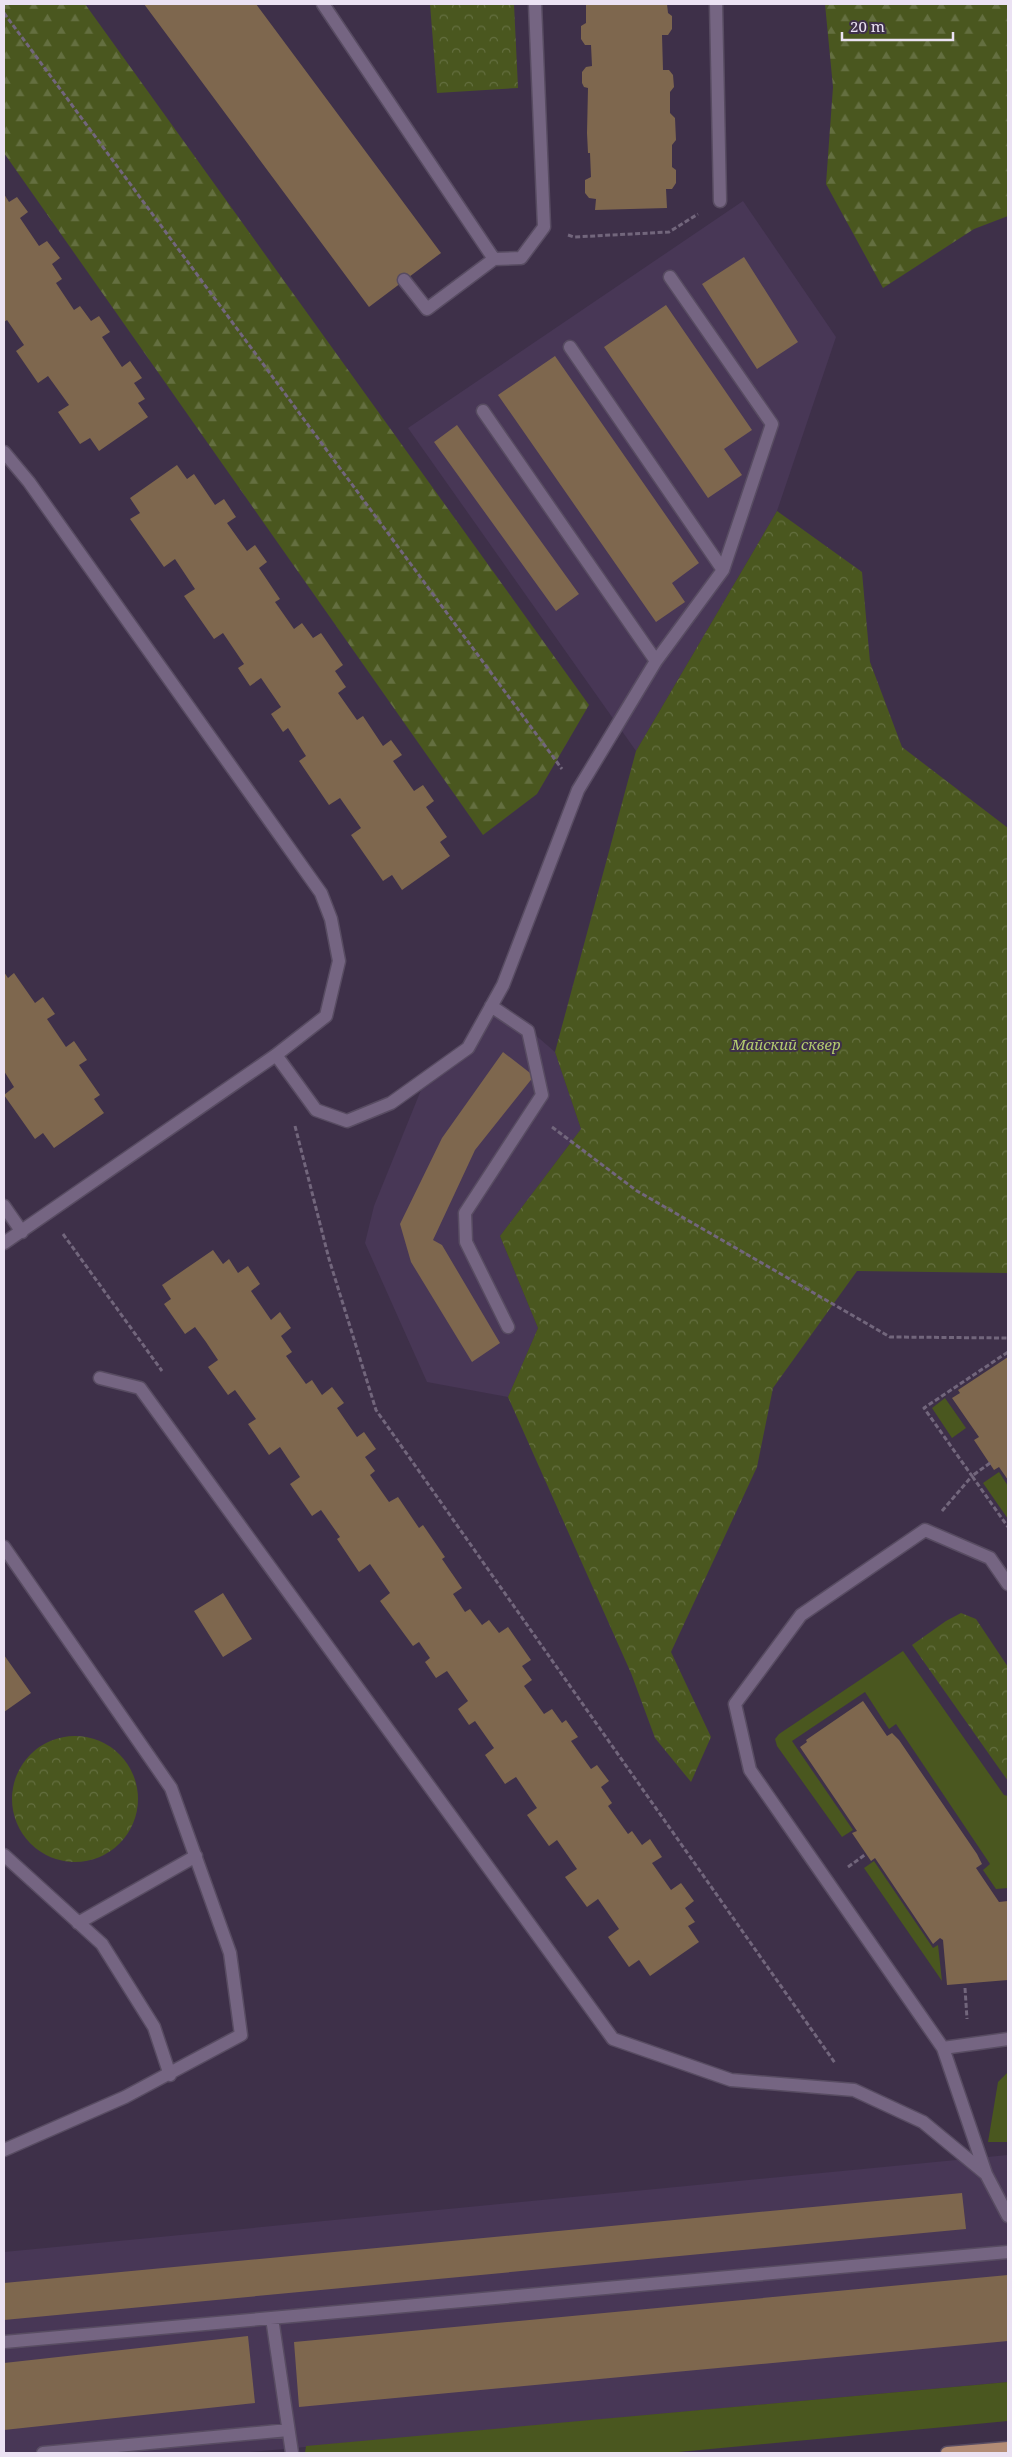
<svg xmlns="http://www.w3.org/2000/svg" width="1012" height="2457" font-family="'Noto Serif',serif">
<defs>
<pattern id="forest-firs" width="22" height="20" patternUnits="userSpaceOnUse" patternTransform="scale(1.25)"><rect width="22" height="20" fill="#4a571f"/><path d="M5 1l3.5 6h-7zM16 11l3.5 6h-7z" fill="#646f40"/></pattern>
<pattern id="park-crowns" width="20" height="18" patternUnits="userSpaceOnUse" patternTransform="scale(1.25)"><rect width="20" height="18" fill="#4a571f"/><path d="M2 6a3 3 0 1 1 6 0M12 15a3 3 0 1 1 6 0" fill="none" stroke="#646f40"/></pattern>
</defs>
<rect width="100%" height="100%" fill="#3e3049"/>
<path fill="#483756" d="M743 201 836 337 777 511 636 751 408 428Z
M502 1006 555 1052 581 1129 500 1236 538 1328 508 1397 427 1382 365 1243 374 1206 421 1090Z
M1008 2155V2382L240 2453H4V2252Z"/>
<path fill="#4a571f" d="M945 1398 966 1428 952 1438 932 1408Z
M999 1472 1008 1486V1519L983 1483Z
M903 1651 1004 1795 1008 1796V1888L996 1889 983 1870 990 1864 896 1724 889 1729 865 1692 792 1741 853 1830 842 1837 777 1746 775 1739 779 1734Z
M874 1861 933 1948 938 1945 942 1981 864 1868Z
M1008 2072V2142H988L998 2082Z
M1008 2382V2421L668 2453H305L306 2446Z"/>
<path fill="url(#forest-firs)" d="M4 4H85L589 705 537 794 483 835 4 153Z
M825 4H1008V216L974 229 883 288 826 184 833 87Z"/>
<path fill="url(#park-crowns)" d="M430 4H514L518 88 437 93Z
M777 511 862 572 870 662 902 747 1008 828V1273L857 1271 773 1388 757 1467 671 1652 711 1737 691 1782 655 1738 631 1673 508 1397 538 1328 500 1236 581 1129 555 1052 636 751Z
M961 1613 976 1619 1008 1667V1781L912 1645 946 1621Z
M12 1799a63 63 0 1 1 126 0a63 63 0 1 1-126 0Z"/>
<path fill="#7e674e" d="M144 4H256L441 253 369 307Z
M586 4H667L668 13 672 16V29L668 35H662L663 70H669L673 75 674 87 670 92V113L675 118 676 140 672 145V167L676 170V183L672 189H666L667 208 595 210 596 199 589 198 585 193V180L591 177 590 153H588L587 133 588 88 584 87 582 83V72L586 67 592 66 591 45H585L581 39V26L586 23Z
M4 194 9 202 17 197 28 212 20 218 39 246 47 241 60 258 52 264 62 279 56 283 74 310 80 306 91 321 99 316 110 332 102 337 122 367 130 361 142 378 134 383 145 399 138 403 148 417 99 451 90 438 80 444 58 412 69 405 48 376 38 383 16 351 24 345 7 320 4 322Z
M744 257 798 342 757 369 702 284Z
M666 305 752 430 724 449 742 475 708 498 604 347Z
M555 356 699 563 672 583 685 602 656 622 498 395Z
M457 425 579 594 556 611 434 442Z
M177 465 187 479 194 474 215 505 224 499 236 517 227 523 247 551 255 545 267 562 259 568 280 599 275 602 294 629 302 623 313 638 321 633 343 665 335 671 346 687 338 693 357 720 363 716 383 746 391 740 402 755 393 761 414 791 423 785 434 801 426 807 447 837 440 842 450 856 402 890 392 875 383 881 351 835 361 828 340 798 329 805 299 761 306 756 288 728 283 732 271 714 281 707 261 678 250 686 238 668 244 664 223 633 214 639 184 596 195 589 175 559 164 567 130 519 140 513 130 498Z
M4 972 8 978 14 973 35 1003 43 997 55 1014 47 1019 66 1047 74 1041 87 1060 79 1065 100 1095 94 1099 104 1113 54 1148 43 1133 35 1139 4 1095 14 1087 4 1071Z
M503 1052 534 1076 475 1150 433 1240 442 1245 500 1343 472 1362 411 1262 400 1224 442 1138Z
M213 1250 223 1264 229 1259 238 1273 248 1266 260 1284 251 1291 271 1320 280 1312 291 1328 281 1336 292 1352 286 1356 306 1384 312 1380 322 1395 332 1387 344 1403 337 1408 357 1437 364 1432 376 1449 365 1457 375 1471 370 1475 389 1502 398 1497 419 1528 423 1525 445 1557 442 1559 462 1588 453 1594 465 1612 470 1609 482 1625 489 1620 499 1633 508 1627 531 1660 522 1666 532 1680 524 1686 544 1714 552 1709 562 1723 566 1720 578 1737 571 1741 591 1769 597 1765 609 1781 601 1787 612 1803 608 1806 628 1834 632 1831 642 1845 650 1839 662 1857 652 1863 671 1890 681 1883 694 1901 685 1908 695 1922 688 1926 699 1942 650 1976 639 1960 629 1967 608 1937 619 1929 598 1899 587 1907 565 1877 577 1869 557 1840 549 1846 527 1815 537 1808 516 1777 505 1784 485 1755 494 1748 475 1721 469 1725 458 1709 468 1701 447 1671 436 1678 425 1662 430 1658 419 1642 413 1646 380 1601 390 1593 370 1564 359 1572 337 1539 340 1537 321 1510 312 1516 290 1484 300 1477 280 1447 269 1455 248 1424 256 1419 235 1390 228 1395 208 1367 218 1360 206 1342 195 1327 185 1334 164 1304 171 1299 162 1285Z
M1008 1357V1480L999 1467 994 1470 974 1440 979 1437 952 1398 960 1393 958 1390Z
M223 1593 252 1639 223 1657 194 1611Z
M4 1655 31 1693 4 1712Z
M863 1701 887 1736 892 1733 899 1740 977 1854 982 1864 976 1868 999 1902 1008 1901V1980L947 1985 943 1940 940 1938 933 1944 875 1858 871 1861 852 1833 857 1831 800 1747 807 1742 806 1740Z
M962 2193 966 2229 4 2320V2283Z
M1008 2275V2341L299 2407 294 2342Z
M248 2336 255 2403 4 2430V2363Z"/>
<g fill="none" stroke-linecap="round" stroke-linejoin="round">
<defs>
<path id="minor" d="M323 4 494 259 427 309 404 280
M716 4 720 201
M494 259 521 258 544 227 535 4
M570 347 723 570
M483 411 656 661
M4 452 29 482 321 893 331 919 339 961 326 1016 276 1055 4 1243
M491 1006 528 1031 542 1095 465 1213 466 1242 508 1327
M276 1055 316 1110 347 1121 391 1103 468 1048 503 985 578 790 656 661 723 570 772 424 670 277
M4 1206 22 1232
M100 1378 140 1388 613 2039 731 2080 854 2090 923 2122 986 2174 1008 2216
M4 1547 171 1788 230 1953 241 2035 125 2097 4 2150
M4 1855 102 1944 154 2027 170 2075
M78 1923 196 1856
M943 2048 1008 2039
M986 2174 943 2048 750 1770 735 1704 801 1615 925 1530 990 1558 1008 1584
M272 2318 292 2453
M4 2342 1008 2252
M43 2453 288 2430"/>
<path id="major" d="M947 2453 1008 2448"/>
</defs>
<use href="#minor" stroke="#584c62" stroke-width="15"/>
<use href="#major" stroke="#584c62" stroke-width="15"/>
<path stroke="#72667c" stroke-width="3" stroke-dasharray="5 2.5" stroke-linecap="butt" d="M4 13 562 769
M568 235 574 237 669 232 698 214
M295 1126 329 1259 376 1410 835 2063
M552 1127 637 1191 890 1337 1008 1338
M63 1234 162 1371
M990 1463 972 1476 1008 1527
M942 1511 972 1476 924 1408 1008 1352
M848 1867 866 1854
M965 1988 967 2019"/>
<use href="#minor" stroke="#756582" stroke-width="12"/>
<use href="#major" stroke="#b38c75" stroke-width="12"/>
</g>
<g text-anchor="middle" stroke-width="4" stroke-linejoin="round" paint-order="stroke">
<g font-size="15" font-style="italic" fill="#b3cb6f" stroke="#3e3049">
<text x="786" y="1050">Майский сквер</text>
</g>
</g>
<rect width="1012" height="2457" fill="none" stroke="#ebe2f3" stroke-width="10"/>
<path d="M842 32v8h111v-8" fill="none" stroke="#ebe2f3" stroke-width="2.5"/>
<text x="850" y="32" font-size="15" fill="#ebe2f3" stroke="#3e3049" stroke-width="4" paint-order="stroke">20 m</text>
</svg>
